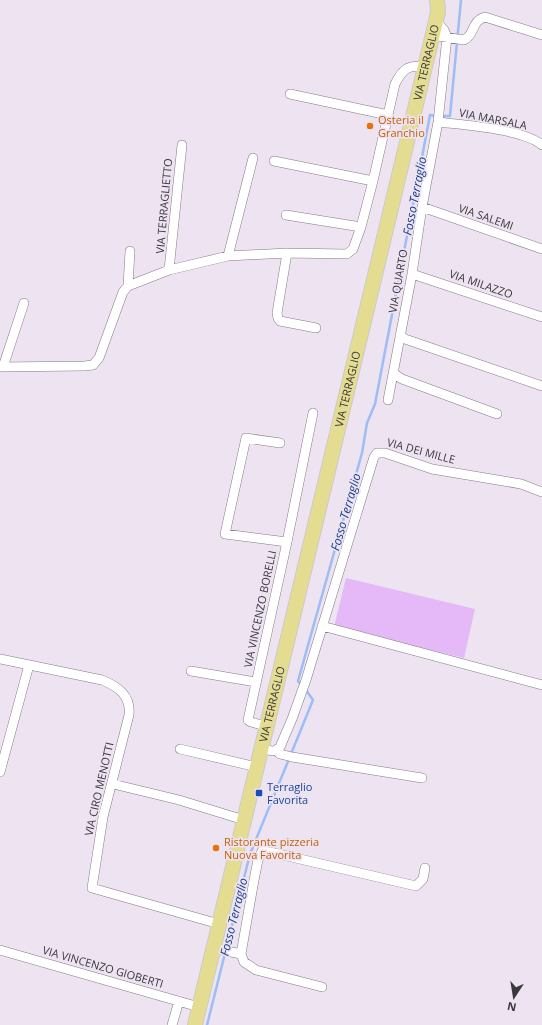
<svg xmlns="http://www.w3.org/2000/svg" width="542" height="1025" font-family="'Open Sans',sans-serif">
<rect width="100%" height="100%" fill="#ede3f1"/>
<path fill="#e5b8f8" d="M346 578 475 609 464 658 334 627Z"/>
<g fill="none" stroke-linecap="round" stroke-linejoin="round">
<path stroke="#9dbdf4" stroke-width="2.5" d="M441 116H450L461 0
M301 685 298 681 362 453 367 423 375 404 430 115 436 116
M291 754 313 700 306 690
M207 1025 250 854 289 759"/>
<defs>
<path id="minor" d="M432 35 464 40C475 35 471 21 485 17L542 35
M290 94 388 115
M438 122C463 125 524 129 542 145
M274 161 373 181
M422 207 542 249
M286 215 361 227
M287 253 277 313 278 318 280 321 316 328
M228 256 253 158
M169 270 182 145
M412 274 542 317
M128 286 130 251
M400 335 405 339 542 386
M0 367 84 366 93 365 99 358 123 292 128 286 169 270 228 256 287 253 347 254 353 249 361 227 373 181 395 84C402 70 408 64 424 67
M3 367 24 303
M393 373 402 379 497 414
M388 400 412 274 422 207 438 122 447 37 444 30 436 21
M280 443 246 438 225 534 287 542
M322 626 542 685
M0 659 102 680C119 687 131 696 129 715L103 817 92 888 219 924
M191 671 256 682
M266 726 251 722 248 720 287 542 313 413
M261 748 272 751 276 750 280 747 292 719 306 680 374 457 377 453H385L432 469 521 484 542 492
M180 749 257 767
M276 750 280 754 292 757 422 778
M0 772 29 665
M113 784 179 800 244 820
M213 948 241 954
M0 950 199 1007
M322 987 256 970 244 962 241 954 254 880 258 860 262 851 270 852 416 886 423 879 425 868
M172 1025 179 1001"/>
<g id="primary">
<path id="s1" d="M195 1025 436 21 438 12 437 0"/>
</g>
</defs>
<use href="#minor" stroke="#837b87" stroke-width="10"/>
<use href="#primary" stroke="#cccbcc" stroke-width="16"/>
<use href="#minor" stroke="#fff" stroke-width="9"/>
<use href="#primary" stroke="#e3dc91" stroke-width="14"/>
</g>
<g fill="#e8710a" stroke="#ede3f1" stroke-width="1.5">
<circle cx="370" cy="126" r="4"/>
<circle cx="216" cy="848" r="4"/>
</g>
<rect fill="#1a4fb4" stroke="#ede3f1" stroke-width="1.5" x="255" y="789" width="8" height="8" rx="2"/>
<g text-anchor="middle" stroke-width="3.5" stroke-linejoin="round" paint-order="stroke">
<g font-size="11" fill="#3a373c" stroke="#ede3f1">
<text dy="4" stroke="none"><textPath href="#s1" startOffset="990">VIA TERRAGLIO</textPath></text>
<text transform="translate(493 119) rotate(11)" y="4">VIA MARSALA</text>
<text transform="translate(164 206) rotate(-85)" y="4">VIA TERRAGLIETTO</text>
<text transform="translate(486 217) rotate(19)" y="4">VIA SALEMI</text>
<text transform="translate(398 281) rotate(-80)" y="4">VIA QUARTO</text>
<text transform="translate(481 284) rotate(19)" y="4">VIA MILAZZO</text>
<text dy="4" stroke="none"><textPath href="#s1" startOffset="654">VIA TERRAGLIO</textPath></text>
<text transform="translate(421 451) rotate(15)" y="4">VIA DEI MILLE</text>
<text transform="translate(260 609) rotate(-78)" y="4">VIA VINCENZO BORELLI</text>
<text dy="4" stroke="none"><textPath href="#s1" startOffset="330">VIA TERRAGLIO</textPath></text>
<text transform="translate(99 789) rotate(-77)" y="4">VIA CIRO MENOTTI</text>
<text transform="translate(103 967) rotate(16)" y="4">VIA VINCENZO GIOBERTI</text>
</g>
<g font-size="11" fill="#c56008" stroke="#ede3f1" text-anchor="start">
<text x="378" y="124">Osteria il<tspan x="378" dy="13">Granchio</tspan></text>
<text x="224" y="846">Ristorante pizzeria<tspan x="224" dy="13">Nuova Favorita</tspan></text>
</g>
<g font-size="11" fill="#164399" stroke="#ede3f1" text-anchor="start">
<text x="267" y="791">Terraglio<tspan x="267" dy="13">Favorita</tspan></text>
</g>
<g font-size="12" font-style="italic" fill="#123c8a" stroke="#ede3f1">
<text transform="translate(415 196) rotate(-79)" y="4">Fosso Terraglio</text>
<text transform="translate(346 512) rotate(-74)" y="4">Fosso Terraglio</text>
<text transform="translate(234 917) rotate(-76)" y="4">Fosso Terraglio</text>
</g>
</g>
<g transform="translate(514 997) rotate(192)" stroke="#ede3f1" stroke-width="3" paint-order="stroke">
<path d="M0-3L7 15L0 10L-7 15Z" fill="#3a373c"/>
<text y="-6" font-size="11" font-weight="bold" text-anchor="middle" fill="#3a373c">N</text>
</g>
</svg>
